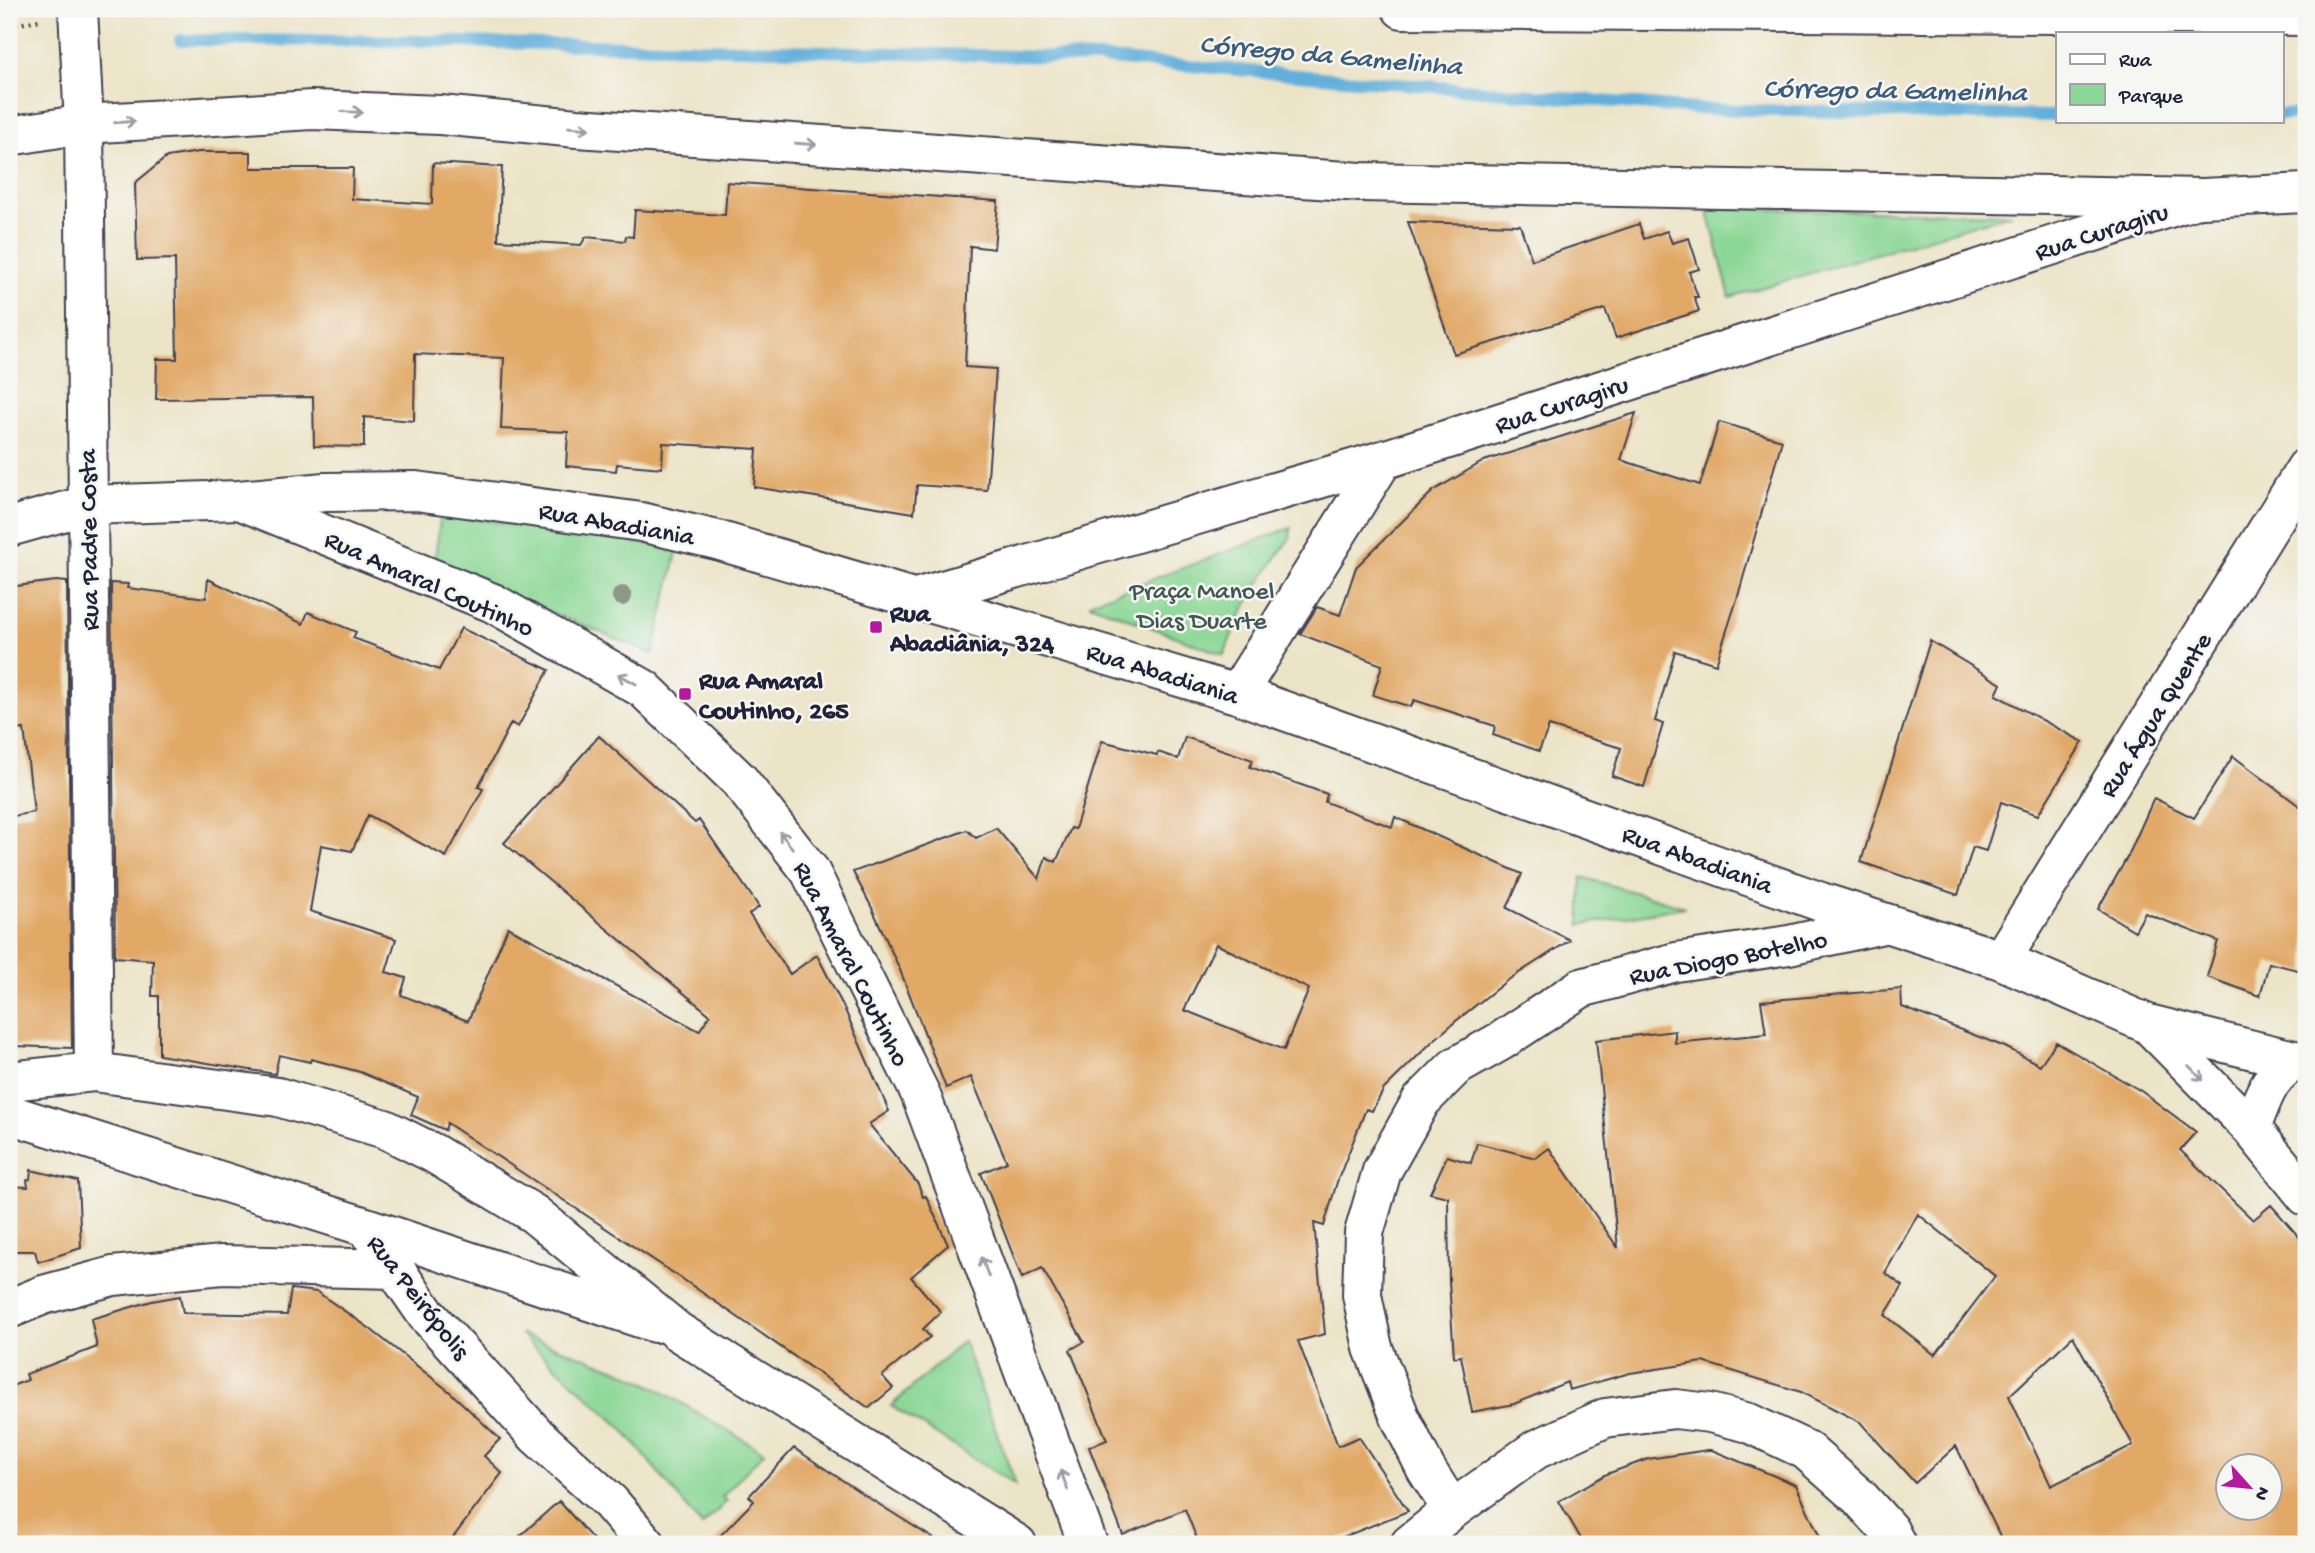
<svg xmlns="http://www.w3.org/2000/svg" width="2315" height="1553" font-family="'Gochi Hand',sans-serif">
<rect width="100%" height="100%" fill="#f6f6f2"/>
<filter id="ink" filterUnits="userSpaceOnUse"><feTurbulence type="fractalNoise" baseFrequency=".0143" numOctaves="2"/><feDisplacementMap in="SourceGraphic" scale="14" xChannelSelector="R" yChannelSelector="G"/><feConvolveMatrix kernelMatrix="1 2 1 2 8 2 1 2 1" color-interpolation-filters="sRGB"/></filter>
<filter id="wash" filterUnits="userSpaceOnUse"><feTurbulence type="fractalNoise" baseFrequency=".00686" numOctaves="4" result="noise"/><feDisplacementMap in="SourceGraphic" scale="28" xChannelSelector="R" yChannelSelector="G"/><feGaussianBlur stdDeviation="1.57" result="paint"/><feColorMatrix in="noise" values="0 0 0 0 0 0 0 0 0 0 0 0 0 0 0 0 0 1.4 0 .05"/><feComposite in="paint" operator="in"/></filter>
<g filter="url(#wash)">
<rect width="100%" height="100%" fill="#ece4c7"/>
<path fill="#8bd795" stroke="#567c68" stroke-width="2" d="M1707 208 2011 214 1730 297Z
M441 514 678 548 653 654 434 564Z
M1291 528 1290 538C1263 576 1239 611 1224 655L1090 604 1093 601Z
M1582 877 1685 907 1580 925Z
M520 1334 619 1370 654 1387 764 1452 722 1497 727 1501 702 1526 622 1428Z
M963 1341 1016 1485 891 1406Z"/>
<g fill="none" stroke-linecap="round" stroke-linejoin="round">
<path stroke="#62afdb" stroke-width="12" d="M180 40 425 41 1098 58 1696 109 2058 116
M2282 115 2306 114"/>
</g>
<g id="blocks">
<path fill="#e1a866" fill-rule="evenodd" d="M199 152H251V168H353L352 199 432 204 433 163 502 167 498 240 581 245 586 237 625 241 626 236 633 237 635 210 725 215 727 182 998 201 994 249 970 246 965 367 996 369 987 490 917 485 914 513 754 487 757 449 663 443 662 468 617 464 616 471 566 466 568 432 501 429 504 358 415 354 414 421 364 417V447L314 446 313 397 156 399 157 359H177L175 259 137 260 135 183 167 157Z
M1408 222 1520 225 1532 260 1639 224 1644 239 1667 231 1672 243 1689 238 1699 269 1689 272 1698 297H1694L1699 311 1616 338 1605 309 1454 354Z
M1636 413 1621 460 1700 485 1719 422 1782 440 1738 596 1716 664 1675 651 1655 721 1663 724 1644 787 1612 776 1621 748 1549 726 1539 751 1493 735 1495 726 1414 700 1411 707 1373 695 1382 665 1300 634 1317 607 1340 615 1356 567 1433 491 1484 461Z
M208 579 303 624 308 612 356 632 353 638 439 670 461 628 549 670 518 727 511 723 478 787 483 789 446 857 368 815 352 851 321 845 310 911 396 939 386 972 406 978 401 995 468 1021 508 927 699 1031 710 1015 504 843 599 736 695 823 699 820 759 907 749 914 790 974 817 955 845 1010 889 1111 869 1124 918 1184 923 1197 926 1196 948 1245 911 1277 941 1312 923 1329 930 1337 882 1376 893 1388 869 1408 684 1280 447 1123 445 1130 411 1115 418 1097 360 1072 311 1059 310 1062 279 1055 275 1074 159 1055V996H152L153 960 115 957 111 583 128 584 127 588 206 598Z
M56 581 67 582 72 1048 14 1046 11 1013H9V817L34 812 24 729 9 731V587Z
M1930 641 2001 684 1996 695 2083 742 2038 815 2001 802 1986 851 1973 847 1958 895 1861 862Z
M1185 737 1253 760 1250 767 1327 794 1325 802 1392 827 1395 817 1522 874 1507 908 1570 940 1505 982 1456 1021 1434 1040 1384 1089 1372 1111 1366 1109 1337 1182 1324 1226 1314 1223 1325 1334 1298 1341 1338 1446 1359 1437 1408 1511 1326 1544H1199L1185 1509 1123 1535 1089 1447 1107 1440 1070 1350 1084 1342 1042 1268 1022 1278 981 1173 1007 1162 971 1077 946 1088 900 970 871 906 853 872 967 830 976 838 996 828 1039 879 1046 857 1056 862 1071 828 1075 829 1102 741 1157 755 1158 752 1178 759ZM1216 944 1309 989 1284 1050 1184 1010Z
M2233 756 2306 811V972L2269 963 2260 996 2207 977 2218 941 2145 913 2135 931 2098 909 2129 854 2154 798 2194 818Z
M1901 989 1902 1007 2005 1047 2040 1065 2056 1042 2141 1091 2196 1132 2180 1150 2253 1220 2271 1205 2306 1245V1538L2272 1544H2004L1956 1446 1915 1483 1860 1422 1801 1392 1703 1362 1630 1373 1569 1390 1567 1382 1514 1404 1472 1412 1461 1356 1454 1357 1449 1281 1448 1197 1430 1193 1447 1156 1471 1163 1477 1143 1536 1158 1549 1148 1618 1248 1596 1040 1675 1031V1043L1766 1034 1761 1001ZM1918 1214 1995 1276 1935 1355 1885 1315 1903 1286 1885 1273ZM2073 1336 2133 1445 2051 1486 2009 1396ZM2228 1466H2270V1508H2228Z
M31 1170 78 1181 81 1248 38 1262 35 1251H9V1186L28 1187 27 1180 30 1179Z
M291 1289 317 1292 369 1328 450 1392 500 1439 484 1456 502 1473 448 1544H187L183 1537 160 1544H9V1387L28 1380 26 1374 97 1347 91 1319 152 1301 180 1296 183 1313 287 1315Z
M794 1448 869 1498 942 1544H712L754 1501 749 1496Z
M1708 1450H1712L1796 1485 1823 1544H1584L1559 1501 1607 1474 1648 1459Z
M559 1501 597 1544H511Z"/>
</g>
</g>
<g filter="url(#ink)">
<use href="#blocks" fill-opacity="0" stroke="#403f50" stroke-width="2"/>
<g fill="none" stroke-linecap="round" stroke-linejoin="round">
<defs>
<path id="street" d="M78 9 84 124 94 1072
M244 502 493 603 644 689 739 780 810 871 920 1093 1088 1544
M9 527 87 505 239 500 325 492 416 491 641 522 717 540 1237 694 1821 902 2001 960 2148 1024 2306 1063
M916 598 1383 460 2194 200
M1237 694 1383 460
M2001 960 2306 468
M2148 1024 2251 1128 2306 1196
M9 1081 94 1072 278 1097 385 1129 433 1153 534 1214 677 1331 1017 1544
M9 1114 366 1227 655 1323
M2251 1128C2263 1099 2267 1076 2296 1060
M366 1227 426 1314 537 1436 610 1502 646 1544
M9 1309 43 1295 113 1276 222 1265 395 1269
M1452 1510 1426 1469 1400 1417 1373 1348 1362 1295 1364 1233 1382 1171 1421 1101 1455 1067 1501 1041 1581 988 1676 962 1789 945 1883 924
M1410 1544 1452 1510 1535 1450 1605 1418 1675 1409 1710 1413 1749 1423 1806 1450 1859 1497 1889 1530 1896 1544"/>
<path id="secondary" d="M1402 9 2306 16
M9 136 84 124 312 110 440 115 577 128 1361 182 2202 198 2306 193"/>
</defs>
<use href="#street" stroke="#403f50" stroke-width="42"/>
<use href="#secondary" stroke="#403f50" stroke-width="42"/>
<path stroke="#403f50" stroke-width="4.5" stroke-dasharray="2 5" stroke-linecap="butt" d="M9 26 39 20"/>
<use href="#street" stroke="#fff" stroke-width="38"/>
<use href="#secondary" stroke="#fff" stroke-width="38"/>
</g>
<circle fill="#8e9789" cx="622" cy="596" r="10"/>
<defs><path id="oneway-shaft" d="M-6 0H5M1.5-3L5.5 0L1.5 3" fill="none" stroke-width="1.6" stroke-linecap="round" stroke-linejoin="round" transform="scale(1.75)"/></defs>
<g stroke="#9c9ca7">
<use href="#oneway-shaft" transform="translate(352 112) rotate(2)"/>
<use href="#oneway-shaft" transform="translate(125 122) rotate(-4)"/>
<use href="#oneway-shaft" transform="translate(579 128) rotate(5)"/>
<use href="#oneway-shaft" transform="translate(806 144) rotate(4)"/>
<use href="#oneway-shaft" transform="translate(627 679) rotate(-151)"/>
<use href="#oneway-shaft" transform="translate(786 840) rotate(-128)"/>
<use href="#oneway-shaft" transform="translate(2196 1073) rotate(45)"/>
<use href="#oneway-shaft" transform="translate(985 1267) rotate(-110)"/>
<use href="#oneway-shaft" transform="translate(1064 1480) rotate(-110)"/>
</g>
</g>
<g fill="#b5179e" stroke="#f6f6f2" stroke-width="2.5">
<rect x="869" y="620" width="14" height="14" rx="3.5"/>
<rect x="678" y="687" width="14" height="14" rx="3.5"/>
</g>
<g text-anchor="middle" stroke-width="5" stroke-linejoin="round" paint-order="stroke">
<g font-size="26" fill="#22223b" stroke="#f6f6f2">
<text transform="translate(2101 230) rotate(-18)" y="9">Rua Curagiru</text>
<text transform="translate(1561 403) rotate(-18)" y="9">Rua Curagiru</text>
<text transform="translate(617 522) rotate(10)" y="9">Rua Abadiania</text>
<text transform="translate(87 540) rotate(-91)" y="9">Rua Padre Costa</text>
<text transform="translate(430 582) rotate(24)" y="9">Rua Amaral Coutinho</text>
<text transform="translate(1163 672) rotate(17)" y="9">Rua Abadiania</text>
<text transform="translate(2154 714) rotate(-58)" y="9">Rua Água Quente</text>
<text transform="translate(1698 858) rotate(20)" y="9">Rua Abadiania</text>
<text transform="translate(1728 956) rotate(-11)" y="9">Rua Diogo Botelho</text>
<text transform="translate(853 963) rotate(63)" y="9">Rua Amaral Coutinho</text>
<text transform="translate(420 1296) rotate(52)" y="9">Rua Peirópolis</text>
</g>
<g font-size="26" fill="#425856" stroke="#f6f6f2">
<text x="1202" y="598">Praça Manoel<tspan x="1202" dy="30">Dias Duarte</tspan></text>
</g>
<g font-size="26" font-weight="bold" fill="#22223b" stroke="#f6f6f2" text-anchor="start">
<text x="890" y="621">Rua<tspan x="890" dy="30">Abadiânia, 324</tspan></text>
<text x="699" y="688">Rua Amaral<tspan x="699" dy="30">Coutinho, 265</tspan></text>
</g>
<g font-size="28" font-style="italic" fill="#3c5a7b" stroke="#f6f6f2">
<text transform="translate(1331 53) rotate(5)" y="10">Córrego da Gamelinha</text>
<text transform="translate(1895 88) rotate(1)" y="10">Córrego da Gamelinha</text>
</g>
</g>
<rect width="2315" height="1553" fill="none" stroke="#f6f6f2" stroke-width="35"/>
<rect x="2056" y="32" width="228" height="91" fill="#f6f6f2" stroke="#a1a1a9" stroke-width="2"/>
<rect x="2070" y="54" width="35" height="10" fill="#ffffff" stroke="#a1a1a9" stroke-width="2"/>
<text x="2119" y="66" font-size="21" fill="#22223b">Rua</text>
<rect x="2070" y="84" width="35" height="21" fill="#8bd795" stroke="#a1a1a9" stroke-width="2"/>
<text x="2119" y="102" font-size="21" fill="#22223b">Parque</text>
<g transform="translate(2249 1487) rotate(117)"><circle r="33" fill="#f6f6f2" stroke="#a1a1a9" stroke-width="2"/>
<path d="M0-5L12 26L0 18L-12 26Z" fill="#b5179e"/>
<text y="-10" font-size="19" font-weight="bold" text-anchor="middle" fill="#22223b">N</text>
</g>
</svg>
